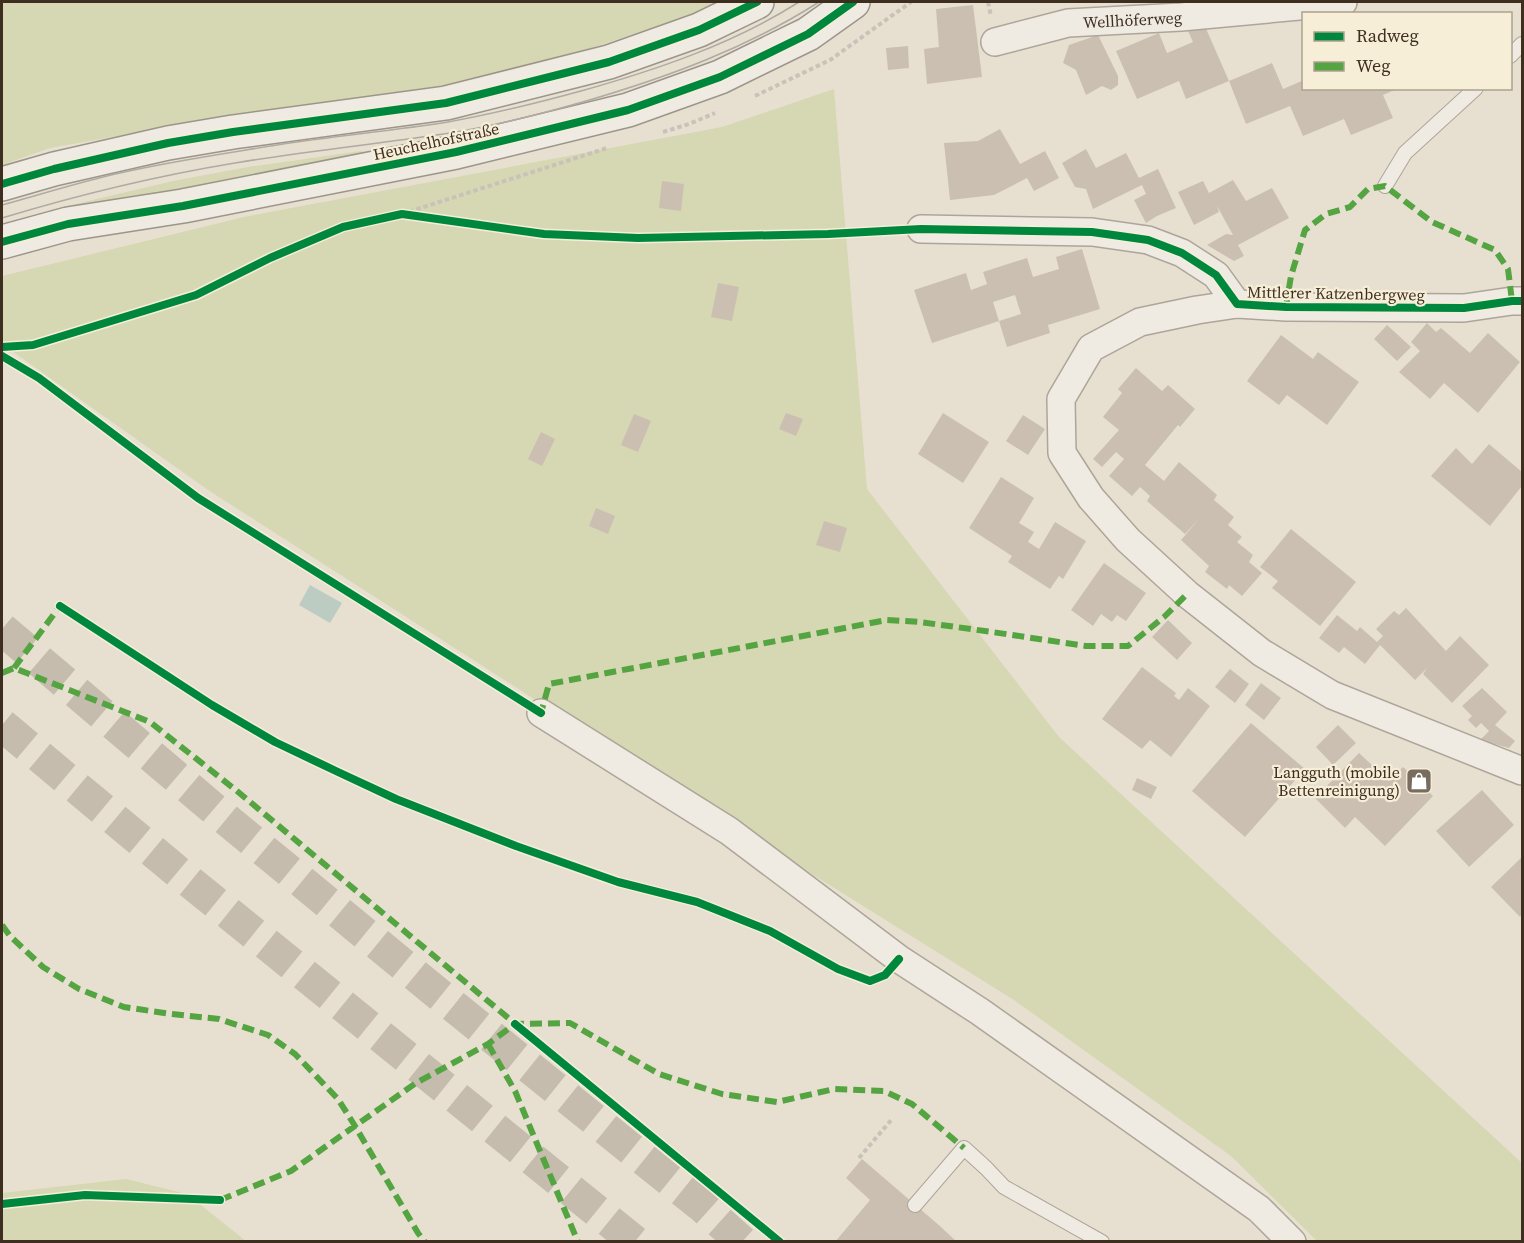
<svg xmlns="http://www.w3.org/2000/svg" width="1524" height="1243" font-family="'Source Serif 4',serif">
<rect width="100%" height="100%" fill="#e7e0d1"/>
<path fill="#d6d7b3" d="M2 2H717L687 16 598 46 524 68 437 88 232 116 50 148 2 165Z
M834 89 867 489 1059 737 1522 1163V1241H1317L1231 1156 1014 1000 645 770 208 490 2 344V276L244 217 722 127Z
M361 151 372 155 51 215 50 210 173 181 248 167Z
M126 1179 187 1194 246 1241H2V1193Z"/>
<path fill="#bcccc2" d="M310 585 342 603 330 623 299 605Z"/>
<path fill="#cbbfb2" d="M973 5 982 77 927 84 924 49 939 47 936 9Z
M1204 24 1229 81 1186 99 1179 81 1137 99 1116 51 1159 33 1167 53 1193 42 1188 31Z
M1098 35 1118 76V85L1111 90 1102 86 1086 95 1076 70 1063 63 1069 45Z
M908 46 909 68 888 70 886 48Z
M1272 63 1283 89 1304 80V88L1397 89 1383 95 1393 118 1351 135 1344 119 1303 136 1290 106 1246 124 1229 81Z
M1000 129 1020 164 1045 151 1059 178 1034 191 1027 178 994 195 950 200 944 143 978 141Z
M1086 149 1096 168 1126 153 1139 178 1158 169 1176 208 1157 216 1146 223 1134 200 1146 194 1142 185 1093 209 1086 189 1075 187 1062 163Z
M1233 180 1246 201 1272 188 1289 218 1238 245 1244 256 1234 261 1207 245 1226 234 1233 235 1217 206 1219 212 1194 225 1178 192 1203 181 1209 193Z
M662 181 684 184 681 211 659 208Z
M1082 249 1100 309 1048 325 1050 333 1007 347 999 321 1021 314 1015 295 993 302 999 321 932 343 914 290 966 273 971 290 987 284 983 272 1027 258 1033 277 1059 269 1056 257Z
M718 283 739 287 732 321 711 317Z
M1427 323 1436 332 1441 328 1470 353 1488 333 1520 362 1478 413 1444 383 1430 399 1399 372 1420 351 1411 342Z
M1387 325 1411 347 1397 361 1374 339Z
M1281 335 1313 359 1318 352 1359 382 1327 425 1287 395 1279 405 1247 381Z
M1136 368 1162 391 1168 385 1195 409 1180 427 1178 425 1145 465 1164 481 1179 462 1217 495 1214 500 1234 517 1228 525 1242 537 1237 542 1253 555 1249 562 1262 573 1242 596 1229 585 1227 589 1205 572 1209 566 1181 540 1199 519 1185 534 1147 501 1150 496 1140 487 1132 496 1109 476 1124 459 1116 452 1102 467 1093 459 1119 430 1103 417 1122 393 1118 389Z
M786 413 803 419 796 436 779 429Z
M943 413 989 442 963 483 918 454Z
M634 414 651 421 638 452 621 445Z
M1023 415 1045 429 1028 455 1006 441Z
M541 432 555 439 542 466 528 459Z
M1489 444 1522 472V486L1490 526 1431 476 1456 448 1472 464Z
M1001 477 1034 498 1019 523 1034 532 1028 542 1039 549 1055 522 1086 541 1063 579 1059 576 1050 589 1008 562 1012 556 969 528Z
M596 508 615 516 608 534 589 526Z
M824 521 847 528 840 552 816 545Z
M1291 529 1356 582 1320 626 1272 588 1278 581 1260 567Z
M1104 563 1146 593 1126 621 1117 615 1112 622 1101 614 1093 626 1071 610Z
M1406 608 1446 651 1460 636 1489 665 1452 703 1423 674 1427 668 1415 680 1380 645 1365 664 1344 647 1339 653 1319 638 1337 615 1357 631 1360 627 1377 642 1383 636 1376 629 1394 611 1399 615Z
M1168 620 1192 643 1177 660 1152 637Z
M1142 667 1176 693 1174 696 1179 700 1188 688 1210 706 1171 757 1150 740 1142 749 1102 719Z
M1230 669 1249 684 1235 703 1215 687Z
M1261 683 1281 698 1264 720 1245 705Z
M1482 688 1507 712 1495 725 1515 741 1509 748 1480 740 1489 731 1481 723 1476 728 1468 720 1472 716 1462 706Z
M1251 723 1305 769 1245 837 1192 791Z
M1338 725 1356 743 1333 765 1316 747Z
M1359 753 1389 781 1403 767 1433 796 1385 846 1355 817 1345 828 1315 798Z
M1137 778 1157 787 1151 799 1132 790Z
M1482 790 1514 825 1469 867 1436 831Z
M1522 857V914L1520 917 1491 887Z
M862 1159 941 1227 957 1242H835L870 1200 846 1178Z"/>
<g fill="none" stroke-linecap="round" stroke-linejoin="round">
<path stroke="#c5bcae" stroke-width="33" stroke-dasharray="33 16" stroke-linecap="butt" d="M2 629 221 815 436 992 703 1207 742 1242
M2 725 179 873 635 1242"/>
<defs>
<path id="lane" d="M1510 56 1522 44
M1385 186 1405 153 1476 88
M915 1205 964 1148 986 1168 1004 1187 1102 1242"/>
<g id="street">
<path id="s1" d="M995 42 1068 23 1181 17 1343 2"/>
<path d="M921 229 1092 232 1148 240 1182 253 1216 275 1237 304"/>
<path d="M1522 301H1512L1464 308 1286 307 1237 304 1197 310 1140 322 1091 348 1061 399 1062 453 1091 498 1128 540 1187 594 1262 653 1332 695 1522 771"/>
<path d="M541 713 729 831 899 959 979 1011 1259 1209 1292 1242"/>
</g>
<path id="secondary" d="M2 184 54 169 168 143 233 132 446 103 609 62 699 30 757 2
M2 242 68 224 183 206 456 152 628 110 720 77 808 34 853 2"/>
</defs>
<use href="#lane" stroke="#ada599" stroke-width="16"/>
<use href="#street" stroke="#ada599" stroke-width="30"/>
<use href="#secondary" stroke="#9c958a" stroke-width="36"/>
<path stroke="#c8c2b9" stroke-width="4" stroke-dasharray="4.5 3" stroke-linecap="butt" d="M988 2 991 16
M755 96 830 60 911 2
M663 132 689 124 715 113
M402 214 607 148
M859 1158 892 1119"/>
<use href="#lane" stroke="#efebe3" stroke-width="14"/>
<use href="#street" stroke="#efebe3" stroke-width="27"/>
<use href="#secondary" stroke="#efebe3" stroke-width="33"/>
<path stroke="#afaaa2" stroke-width="1.5" d="M2 205C38 195 74 184 111 175 165 162 222 154 277 145 334 136 391 131 448 122 493 114 537 103 581 91 656 70 733 44 799 2
M2 218C78 195 156 176 235 163 306 151 378 144 450 133 496 126 541 114 586 101 668 77 747 48 819 2"/>
<path stroke="#54a441" stroke-width="6" stroke-dasharray="12 6" stroke-linecap="butt" d="M1286 307 1291 276 1305 230 1326 214 1350 207 1368 189 1385 186 1432 222 1495 250 1508 269 1512 301
M14 668 60 606
M2 673 14 668 150 722 237 791 519 1027
M538 711 541 713 549 684 887 620 920 622 992 632 1086 646H1128L1164 617 1187 594
M2 925 10 936 43 967 79 989 124 1007 171 1014 219 1019 268 1035 295 1054 338 1099 355 1126 418 1233 425 1242
M488 1044 515 1091 578 1242
M220 1200 291 1171 416 1083 488 1044 515 1024 570 1023 659 1074 722 1094 777 1102 834 1089 884 1091 912 1104 964 1148"/>
<defs>
<path id="cycleway" d="M2 184 54 169 168 143 233 132 446 103 609 62 699 30 757 2
M2 242 68 224 183 206 456 152 628 110 720 77 808 34 853 2
M2 347 33 345 196 295 270 258 343 227 402 214 544 234 638 238 828 234 921 229 1092 232 1148 240 1182 253 1216 275 1237 304 1286 307 1464 308 1512 301H1522
M2 356 39 378 198 498 541 713
M60 606 212 705 275 742 338 772 396 799 516 846 618 882 697 902 770 931 838 969 870 981 885 975 899 959
M515 1024 780 1242
M2 1204 85 1195 220 1200"/>
</defs>
<use href="#cycleway" stroke="#f7eed8" stroke-width="11"/>
<use href="#cycleway" stroke="#00873e" stroke-width="8"/>
</g>
<defs>
<symbol id="shop-square" viewBox="-11 -11 22 22"><rect x="-9" y="-9" width="18" height="18" rx="4" fill="#786c5e" stroke="#f7eed8"/><path d="M-5-2.5h2.3a2.7 3.5 0 0 1 5.4 0H5L5.5 6h-11ZM-1.5-2.5h3a1.5 2.3 0 0 0-3 0Z" fill="#fff"/></symbol>
</defs>
<g fill-rule="evenodd">
<use href="#shop-square" x="1404" y="766" width="30" height="30"/>
</g>
<g text-anchor="middle" stroke-width="4.5" stroke-linejoin="round" paint-order="stroke">
<g font-size="16" fill="#3d2e20" stroke="#f7eed8">
<text dy="6" stroke="none"><textPath href="#s1" startOffset="140">Wellhöferweg</textPath></text>
<text transform="translate(436 141) rotate(-12)" y="6">Heuchelhofstraße</text>
<text transform="translate(1336 293) rotate(1)" y="6">Mittlerer Katzenbergweg</text>
</g>
<g font-size="16" fill="#3d2e20" stroke="#f7eed8" text-anchor="end">
<text x="1400" y="778">Langguth (mobile<tspan x="1400" dy="18">Bettenreinigung)</tspan></text>
</g>
</g>
<rect width="1524" height="1243" fill="none" stroke="#3d2e20" stroke-width="6"/>
<rect x="1302" y="12" width="210" height="78" fill="#f7eed8" stroke="#ada18e" stroke-width="1.5"/>
<rect x="1314" y="32" width="30" height="9" fill="#00873e" stroke="#ada18e" stroke-width="1.5"/>
<text x="1356" y="42" font-size="18" fill="#3d2e20">Radweg</text>
<rect x="1314" y="62" width="30" height="9" fill="#54a441" stroke="#ada18e" stroke-width="1.5"/>
<text x="1356" y="72" font-size="18" fill="#3d2e20">Weg</text>
</svg>
